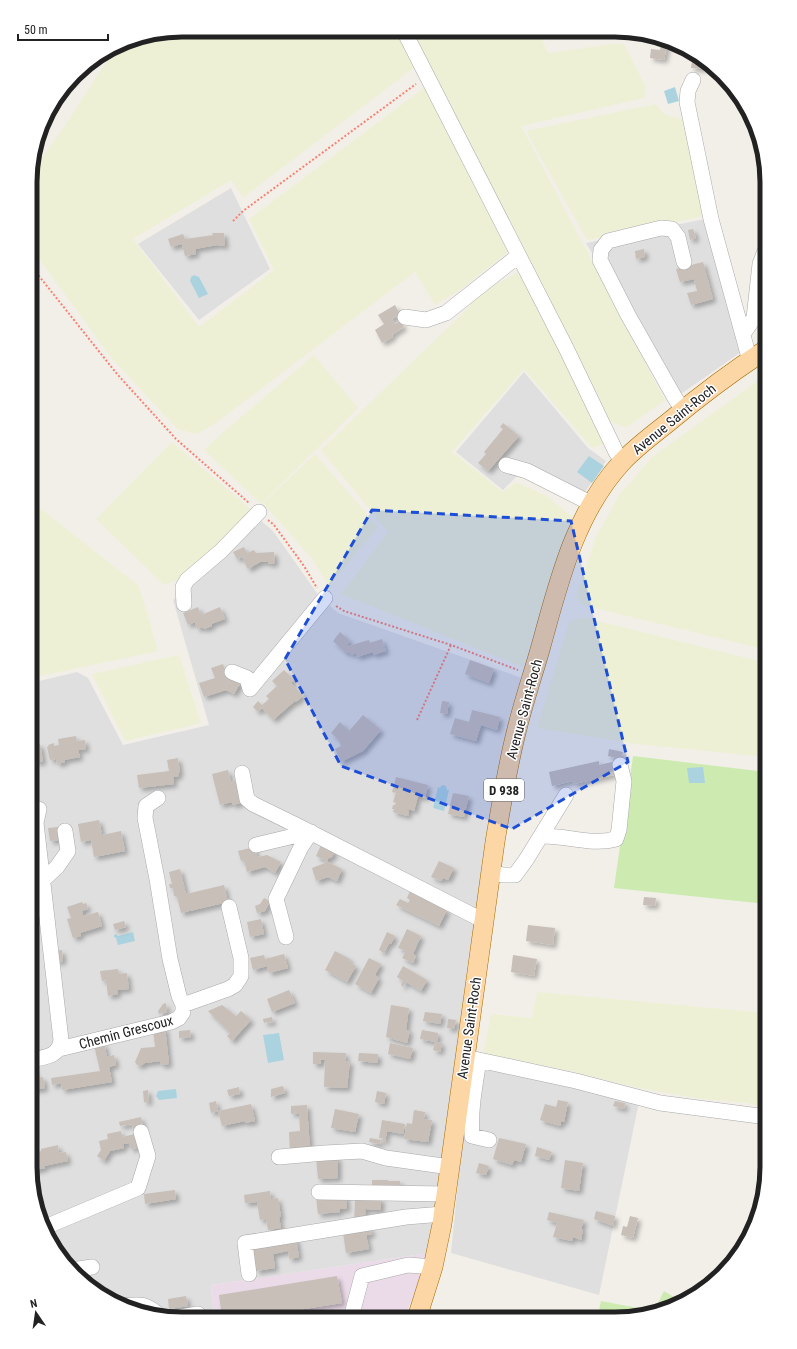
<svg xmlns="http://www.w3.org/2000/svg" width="797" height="1349" font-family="'Roboto Condensed',sans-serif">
<defs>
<filter id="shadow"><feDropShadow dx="3.5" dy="3.5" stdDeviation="2" flood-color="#0004"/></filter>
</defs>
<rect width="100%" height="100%" fill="#f2efe9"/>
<path fill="#e0dfdf" d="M231 188 270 269 199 320 138 244Z
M705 219 741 352 678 396 586 243Z
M524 372 588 448 606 461 583 495 528 465 503 490 456 452Z
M259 519 273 531 319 596 338 613 522 678 469 955 429 1253 211 1285 214 1318H162L123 1307 89 1288 61 1260 41 1225 30 1167 31 683 77 672 88 678 123 745 209 725 173 600Z
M470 1063 639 1102 599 1295 451 1253Z"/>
<path fill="#ebdbe8" d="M429 1253 405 1318H214L211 1285Z"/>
<path fill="#eef0d5" d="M182 30 399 31 416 66 243 198 231 180 133 239 199 327 274 270 249 219 425 87 508 252 461 289 435 305 415 272 216 423 197 434 177 429 110 356 31 248V172L62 130 100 71 121 43 124 41Z
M410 31H538L548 53 613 44H624L646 87 644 98 521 126 665 400 626 428 605 419Z
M656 104 664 114 686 121 705 216 587 240 526 131Z
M519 272 597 427 604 444 592 448 524 369 452 452 503 492 516 482 547 496 572 517 544 597 523 667 341 594 388 532 321 450 466 310 480 292Z
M314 355 358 408 261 504 204 450 220 435Z
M767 374V650L582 605 576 596 596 537 619 495 652 457Z
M172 442 255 513 187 577 164 585 96 519Z
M315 454 378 527 329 586 312 559 263 503Z
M31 501 139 586 158 651 31 678Z
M581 617 767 663V757L637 744 537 728 569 622Z
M179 655 201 723 125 741 92 674Z
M537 992 767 1013V1109L748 1103 702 1099 639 1088 570 1071 483 1053 491 1014 532 1018Z"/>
<path fill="#cdebb0" d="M633 756 767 772V904L614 888Z
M664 1291 682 1302 673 1308 616 1319H597L601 1301 654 1311Z"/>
<path fill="#aad3df" d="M675 87 679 101 668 104 664 91Z
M194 275 199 277 208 294 199 298 190 281 191 277Z
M589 456 604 466 592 483 577 472Z
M703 767 705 783H689L687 768Z
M442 785 446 786 447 790H449L444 811 433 808 438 787 440 788Z
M133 932 135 941 118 945 116 938 114 937V935L116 934 118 936Z
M279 1033 284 1060 268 1063 263 1035Z
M176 1089 177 1098 159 1100 156 1096 158 1091Z"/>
<path fill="#c7bfb8" filter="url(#shadow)" d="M662 39 670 41 669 45H667L664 60 650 58 651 49 660 50Z
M693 53 706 60 704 69 691 68Z
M693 229 696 238 690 240 688 230Z
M212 233H224L225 246 217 245 195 249 196 254 185 256 182 244 171 247 168 239 183 234 185 239 213 235Z
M644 249 645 257 636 259 635 251Z
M703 262 713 299 691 305 687 293 697 291 694 279 680 282 676 269Z
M395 305 400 314 392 319 395 324 400 321 404 327 392 335 393 337 382 343 375 330 384 324 378 315Z
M503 423 519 436 488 471 478 463 486 454 484 452 503 429 500 427Z
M244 547 247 553 254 550 256 553 274 552 275 563 268 564V562H260L248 569 242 557 237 559 233 552Z
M198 607 201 615 220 607 225 619 211 624 212 626 204 629 203 627 197 629 195 622 188 625 183 613Z
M340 632 350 641 347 645 348 646 369 640 370 643 382 639 386 651 373 655V652L357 657 356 653 351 655 350 652 346 653 333 641Z
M470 660 494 669 489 683 465 674Z
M223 664 226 674 241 682 234 694 226 690 204 697 199 683 215 678 211 668Z
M284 670 294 680 291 683 303 696 296 702 295 701 273 720 262 708 258 712 253 707 258 701 262 705 269 699 266 696 277 686 272 681Z
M442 701 449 702 447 714 440 713Z
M472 710 500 717 497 730 481 725 476 741 450 734 455 718 469 722Z
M363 715 381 730 363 751 341 762 335 749 341 746 338 739 331 733 340 722 349 731Z
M76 736 77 741 85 740 86 749 78 750 80 757 64 760 65 762 57 764 56 759 50 760 47 747 49 746 48 745 54 743V746L59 745 58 739Z
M40 744 43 761 36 763 32 745Z
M609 749 623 752 621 759 608 756Z
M178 758 180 773H178L179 776 173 777 174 784 139 788 137 775 169 771 167 760Z
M599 761V765L612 762 614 775 574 784 573 781 552 786 549 772Z
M228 770 231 782 235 780 241 803 232 805V802L220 805 212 774Z
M396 777 428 785 425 798 418 796 414 811 409 809 408 816 393 812 394 809H392L393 805H395L396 803 393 802 396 793 392 792Z
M453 793 469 796 464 817 448 814Z
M99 820 102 835 121 831 125 851 94 857 91 840 81 842 78 824Z
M59 827 61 840 50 841 48 828Z
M321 845 335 851 332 857 327 859 328 862 342 869 337 881 328 877 316 881 312 868 325 863 324 860 316 856Z
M254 847 257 857 267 855 281 862 275 873 265 867 247 872 244 860 241 861 238 851Z
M439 861 454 868 448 880 443 878 441 881 431 877Z
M180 869 186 894 224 885 228 902 181 913 177 896H174L173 888H170L169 884H172L169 872Z
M410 891 447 910 439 926 396 905 400 899 408 903 410 900 407 898Z
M644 897 656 898 655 906 643 905Z
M264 898 270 901 265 911 257 913 255 906 260 904Z
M82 902 83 904 86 903 88 909 82 911 83 916 98 912 102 926 80 933 81 936 73 938 67 919 71 918 67 907Z
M261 919 264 934 250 937 247 922Z
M124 921 126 927 115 930 113 924Z
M528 925 555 928 553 945 526 941Z
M407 929 421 936 413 954 416 956 413 963 402 958 406 951 398 948Z
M387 932 395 936 391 944 389 943 384 953 379 950Z
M62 950 63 961 56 962 55 951Z
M335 951 350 959 349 962 356 966 347 982 325 970Z
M284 954 288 968 269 973 267 966 253 970 250 958 264 955 265 959Z
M513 955 537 959 534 976 511 972Z
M369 958 381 964 375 975 379 978 371 993 355 984Z
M403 966 427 980 421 991 406 982 403 987 401 985 403 981 397 977Z
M118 969 119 974 127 973 129 989 117 990 118 994 108 996 106 980 102 981 100 971Z
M289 990 295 1003 272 1012 267 999Z
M166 1003 167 1012 159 1014 158 1011 163 1004Z
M222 1005 236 1016 241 1011 251 1020 232 1041 227 1036 230 1033 208 1011Z
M391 1005 409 1008 406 1030H410L407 1043 386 1037Z
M425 1012 442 1014 440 1024 423 1021Z
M272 1017 273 1022 267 1023V1022L264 1023 263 1019Z
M448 1019 456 1020 454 1029 447 1028Z
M165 1027 169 1064 161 1065 160 1061 145 1063 140 1066 137 1065 135 1062 141 1048 155 1047 153 1030Z
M190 1030 191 1037 179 1038V1031Z
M422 1030 438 1033 437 1042 442 1043 440 1052 433 1050 435 1042 420 1039Z
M104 1043 107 1057 114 1055 116 1065 109 1067 112 1082 62 1090 61 1083 52 1085 51 1078 100 1071 94 1045Z
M390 1043 413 1048 410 1059 388 1054Z
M313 1052 346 1053 345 1061H350L347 1088 324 1087 325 1060H321V1064H313Z
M359 1053 378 1054V1063L358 1061Z
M34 1068 36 1078 43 1077 45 1088 33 1090 32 1088H30V1069Z
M283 1086 285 1093 271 1097V1089Z
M239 1087 240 1094 229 1096 227 1090Z
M148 1090 149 1102H144L143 1091Z
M377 1091 386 1093 384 1104 375 1102Z
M558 1100 568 1102 564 1122 561 1121 560 1126 540 1120 545 1104 556 1107Z
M216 1101 218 1111 211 1113 209 1103Z
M615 1101 625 1103 624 1109 613 1106Z
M251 1104 255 1121 245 1123V1121L222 1126 218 1111Z
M307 1105 310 1150 290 1151 289 1132 300 1131 299 1113 291 1114V1106Z
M335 1109 359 1114 355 1132 331 1128Z
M414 1110 425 1112 424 1119 432 1120 428 1142 404 1139 407 1123 412 1124Z
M141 1117 143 1127 133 1129 132 1124 120 1126 119 1122Z
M382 1120 405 1124 403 1134 387 1131 385 1142 382 1141 383 1138H379Z
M121 1131 122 1137 135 1134 137 1148 131 1149 129 1143 123 1144 124 1148 110 1151 104 1161 97 1156 101 1150 99 1141 108 1139 107 1134Z
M370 1138 381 1140 380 1144 369 1142Z
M499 1138 526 1144 521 1162 514 1160 512 1165 493 1159Z
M58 1145 59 1153 66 1152 68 1161 44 1166 45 1168 31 1171 30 1154 41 1151V1149Z
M537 1147 552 1152 549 1160 535 1156Z
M338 1157V1178L318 1179 316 1158Z
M565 1160 583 1163 579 1191 561 1188Z
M479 1163 489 1166 486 1175 476 1173Z
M372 1180H388V1181H400L401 1189H372Z
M175 1190 176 1199 145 1204 144 1194Z
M270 1191 271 1199 278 1198 281 1217H279L281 1228 268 1230 266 1219 260 1220 257 1202 245 1203 244 1195Z
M346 1195 347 1209H340V1212L318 1214 316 1197Z
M355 1198H381V1210L365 1209 366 1220 354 1223Z
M596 1211 615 1216 613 1226 594 1219Z
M549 1212 584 1220 581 1229H583L581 1240 573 1237 572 1241 553 1237 557 1223 547 1220Z
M630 1216 638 1218 633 1238 621 1235 623 1226 627 1227Z
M371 1228 372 1234 366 1235 369 1249 346 1253 343 1233Z
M296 1238 299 1257 289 1259 288 1251 273 1254 275 1268 256 1271 252 1244Z
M337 1276 342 1303 247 1318H222L219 1295Z
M186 1296 188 1306 169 1309 168 1299Z"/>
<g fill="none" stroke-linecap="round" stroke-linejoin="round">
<defs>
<path id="minor" d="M404 31 566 348 616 452 622 462
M693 80 688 91 687 102 711 219 750 361
M405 317 426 320 446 313 518 256
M743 334 754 318 760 264 767 246
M683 410 675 398 628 315 600 260 601 250 608 241 661 228 672 229 678 237 684 262
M506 465 527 471 592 504
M184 604 183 587 187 580 221 551 259 512
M232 672 247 678 250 689 325 598
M242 773 247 799 253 804 302 828 484 921
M541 836C566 835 591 846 616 839L619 830 624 781 620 765
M256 845 298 835 302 828
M491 873 503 875H515L526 860 566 795
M43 880 57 867 68 851 65 831
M286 937 276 899 301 847 311 832
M183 1005 228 989 235 985 241 976V958L229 907
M59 1049 171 1022 179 1018 183 1012V1005L179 996 170 959 157 879 145 818 146 806 158 798
M465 1057 576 1081 660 1103 767 1117
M30 1060C45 1057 59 1057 61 1040L36 823 39 809
M479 1060C475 1085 470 1110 472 1136L489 1140
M279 1157 325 1153 362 1151 386 1158 450 1167
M319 1192 446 1194
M43 1228 138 1188 148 1156 141 1132
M72 1270 92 1267
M249 1274 245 1243 406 1217 443 1214
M121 1306C141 1304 146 1303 161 1317
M175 1318 198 1314
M351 1318 362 1276 408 1265 433 1267"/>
<path id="major" d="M417 1318 433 1267 442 1224 495 842C501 806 507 769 516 733 523 703 533 675 541 646 559 581 575 513 622 462 636 447 654 434 670 421 701 395 733 371 767 349"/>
</defs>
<use href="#minor" stroke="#a9a9a9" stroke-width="16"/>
<use href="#major" stroke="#a06b00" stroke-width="20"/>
<path stroke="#fa8072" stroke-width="2" stroke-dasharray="2 2" stroke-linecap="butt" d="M233 221 243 211 416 84
M31 266 117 374 176 439 249 503
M268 520 274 525 304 566 317 588
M336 606 344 611 451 645 518 670
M417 720 451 645"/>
<use href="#minor" stroke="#fff" stroke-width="15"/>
<use href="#major" stroke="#fcd6a4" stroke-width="19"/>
</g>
<path fill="#1d4ed8" fill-opacity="0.2" stroke="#1d4ed8" stroke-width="3" stroke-dasharray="8 5" stroke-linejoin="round" d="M372 510 571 521 628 762 512 829 341 766 285 659Z"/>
<g text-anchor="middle" stroke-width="3" stroke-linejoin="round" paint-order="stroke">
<rect fill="#fff" stroke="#646464" stroke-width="1" x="484" y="779" width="40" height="22" rx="3"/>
<g font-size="13" font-weight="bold" fill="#222">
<text x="504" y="795">D 938</text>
</g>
<g font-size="14" fill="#222" stroke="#fff">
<text transform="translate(674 419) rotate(-39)" y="5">Avenue Saint-Roch</text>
<text transform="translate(524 709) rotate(-75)" y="5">Avenue Saint-Roch</text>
<text transform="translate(469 1028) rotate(-82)" y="5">Avenue Saint-Roch</text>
<text transform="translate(126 1032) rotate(-15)" y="5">Chemin Grescoux</text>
</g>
</g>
<path d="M0 0H797V1349H0ZM182 37H615A145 145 0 0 1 760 182V1167A145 145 0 0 1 615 1312H182A145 145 0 0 1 37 1167V182A145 145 0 0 1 182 37Z" fill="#fff" fill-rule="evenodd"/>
<path fill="none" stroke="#222" stroke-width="5" d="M182 37H615A145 145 0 0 1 760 182V1167A145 145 0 0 1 615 1312H182A145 145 0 0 1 37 1167V182A145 145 0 0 1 182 37Z"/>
<g transform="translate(36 1313) rotate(347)" stroke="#ffffff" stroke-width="3" paint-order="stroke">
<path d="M0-3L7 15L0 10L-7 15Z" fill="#222222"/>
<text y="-6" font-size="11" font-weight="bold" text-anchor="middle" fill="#222222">N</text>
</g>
<path d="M18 34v6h90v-6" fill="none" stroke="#222222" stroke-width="2"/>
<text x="24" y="34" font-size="12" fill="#222222" stroke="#ffffff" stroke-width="3" paint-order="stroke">50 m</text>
</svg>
